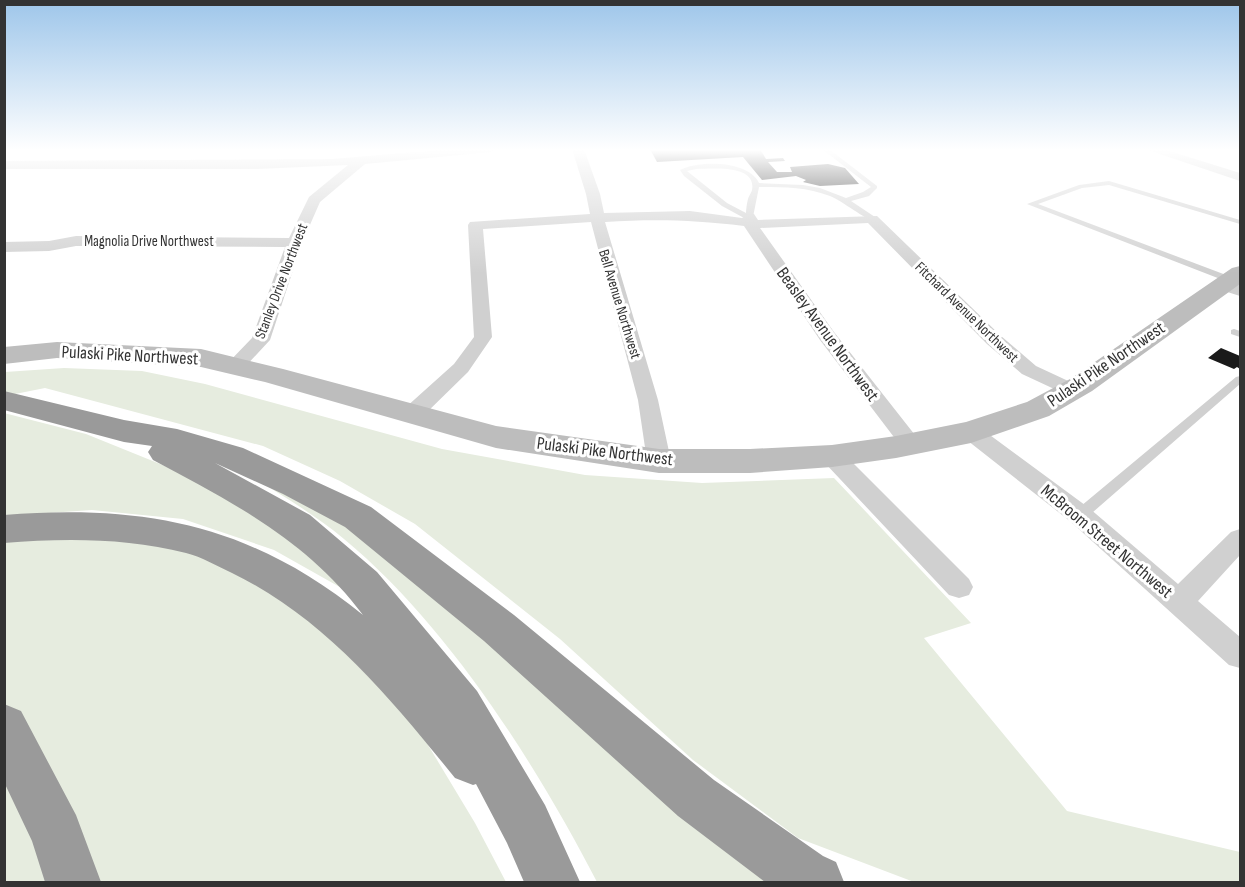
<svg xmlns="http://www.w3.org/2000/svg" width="1245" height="887" font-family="'Sofia Sans Condensed',sans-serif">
<rect width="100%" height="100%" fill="#fff"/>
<path fill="#e6ecdf" d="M64 368 142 371 205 384 442 449 585 475 702 483 834 478 971 623 924 638 1067 811 1240 852V882H914L798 838 693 760 560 639 415 524 340 481 263 446 45 388 5 396V372Z
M4 413 86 434 269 508 345 590 274 550 183 519 92 510 5 516Z
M242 470 357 530 699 826 784 882H597C536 764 447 624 344 539 313 513 276 492 242 470Z
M5 539H118L184 551 242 570 295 602 416 725 475 823 506 882H5Z"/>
<path fill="#1a1a1a" d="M650 149H760L766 159 783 158 785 161 768 162 777 172H792L790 167 828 164 845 168 859 184 820 186 803 182 806 180 796 176 762 180 743 157 657 162Z
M1221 348 1240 356V369L1237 367 1234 369 1208 358Z"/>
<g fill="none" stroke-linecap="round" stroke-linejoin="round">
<path fill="#d0d0d0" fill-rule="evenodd" d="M822 149H829L877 186V188L869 196 851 201 875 217V221C867 221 841 200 830 196 807 187 783 187 759 187L753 217 746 219 722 206 684 176 680 170C698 160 749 160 759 183L803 185 820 188 846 198 863 192 871 187ZM696 169C711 169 757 164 752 190 752 191 748 198 748 199 747 203 746 209 746 213L727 203 687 171Z
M1109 181 1240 220V224L1109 185 1082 188 1038 204 1234 278V282H1228L1027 204 1079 185Z
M1234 329 1240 331V337L1231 334V330Z
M1240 376V384L1085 519H1075L1073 515 1075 511 1236 377Z"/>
<path fill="#d0d0d0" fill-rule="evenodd" d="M451 149H497L491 152 365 164 320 202 302 243 270 340 242 370H228L225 366 252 338 285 247 76 246 49 251 4 252V242L49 241 76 236 289 238 309 197 348 165 257 169H4V161L332 159Z
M572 149H584L600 194 604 213 690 211 742 218 749 213 754 214 758 220 877 216 1001 336 1036 366 1079 386 1082 390 1079 394 1072 396 1065 394 1022 374 987 344 868 223 760 228 834 332 922 444 919 449 911 452 903 449 820 340 744 226C694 220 655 219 605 222L658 400 671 461 667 467 659 469 651 467 647 461 638 400 591 222 483 229 492 337 468 372 421 418 413 420 405 418 402 413 405 408 454 364 474 337 468 225 470 222 590 214 586 194Z
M1145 149H1163L1240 173V181Z
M1224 280 1240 285V296L1218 289 1216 285 1218 281Z
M971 425 979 427 1089 508 1178 584 1231 532 1240 529V555L1198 601 1240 637V668L1229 665 1071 522 963 437 960 432 963 427Z
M832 448 840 450 969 579 973 587 969 595 959 598 949 595 824 462 821 456 824 450Z"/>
<path fill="#bdbdbd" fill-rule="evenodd" d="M1240 266V284L1092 391 1049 416 971 443 896 458 832 467 750 473H659L496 448 265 382 201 367 57 358 4 364V347L57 342 201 349 283 369 496 426 659 449H750L832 445 896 436 966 422 1027 402 1070 379 1232 268Z"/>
<path fill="#9a9a9a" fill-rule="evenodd" d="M4 391 124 420 177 429 243 448 371 507 514 615 714 780 823 856 836 862 844 882H765L678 816 484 641 345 527 283 494 215 463 310 515 377 572 477 691 545 805 580 882H524L507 843 476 784 473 785 455 778C391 699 325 618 232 573 217 566 202 557 186 553 127 538 65 538 4 543V515C145 504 252 525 363 615 308 541 232 502 153 460L148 452 152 446 124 442 4 410Z
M4 704 21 711 76 815 101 882H45L32 841 4 782Z"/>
</g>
<linearGradient id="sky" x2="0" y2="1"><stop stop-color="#9ec6ea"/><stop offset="0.55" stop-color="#fff"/><stop offset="1" stop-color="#fff" stop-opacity="0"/></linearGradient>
<rect width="1245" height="273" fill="url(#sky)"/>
<g text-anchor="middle" stroke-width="6" stroke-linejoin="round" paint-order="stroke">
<g font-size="15" fill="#333" stroke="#fff">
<text x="149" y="246">Magnolia Drive Northwest</text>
<text transform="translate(281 281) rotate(-69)" y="5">Stanley Drive Northwest</text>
<text transform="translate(620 304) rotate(73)" y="5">Bell Avenue Northwest</text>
<text transform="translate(967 312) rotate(44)" y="5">Fitchard Avenue Northwest</text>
</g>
<g font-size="18" fill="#333" stroke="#fff">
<text transform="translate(828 334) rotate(54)" y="6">Beasley Avenue Northwest</text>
<text transform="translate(130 355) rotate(3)" y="6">Pulaski Pike Northwest</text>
<text transform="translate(1106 364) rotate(-34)" y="6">Pulaski Pike Northwest</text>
<text transform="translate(605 451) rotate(7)" y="6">Pulaski Pike Northwest</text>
<text transform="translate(1107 541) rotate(40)" y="6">McBroom Street Northwest</text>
</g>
</g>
<rect width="1245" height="887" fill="none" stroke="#333333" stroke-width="12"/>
</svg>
